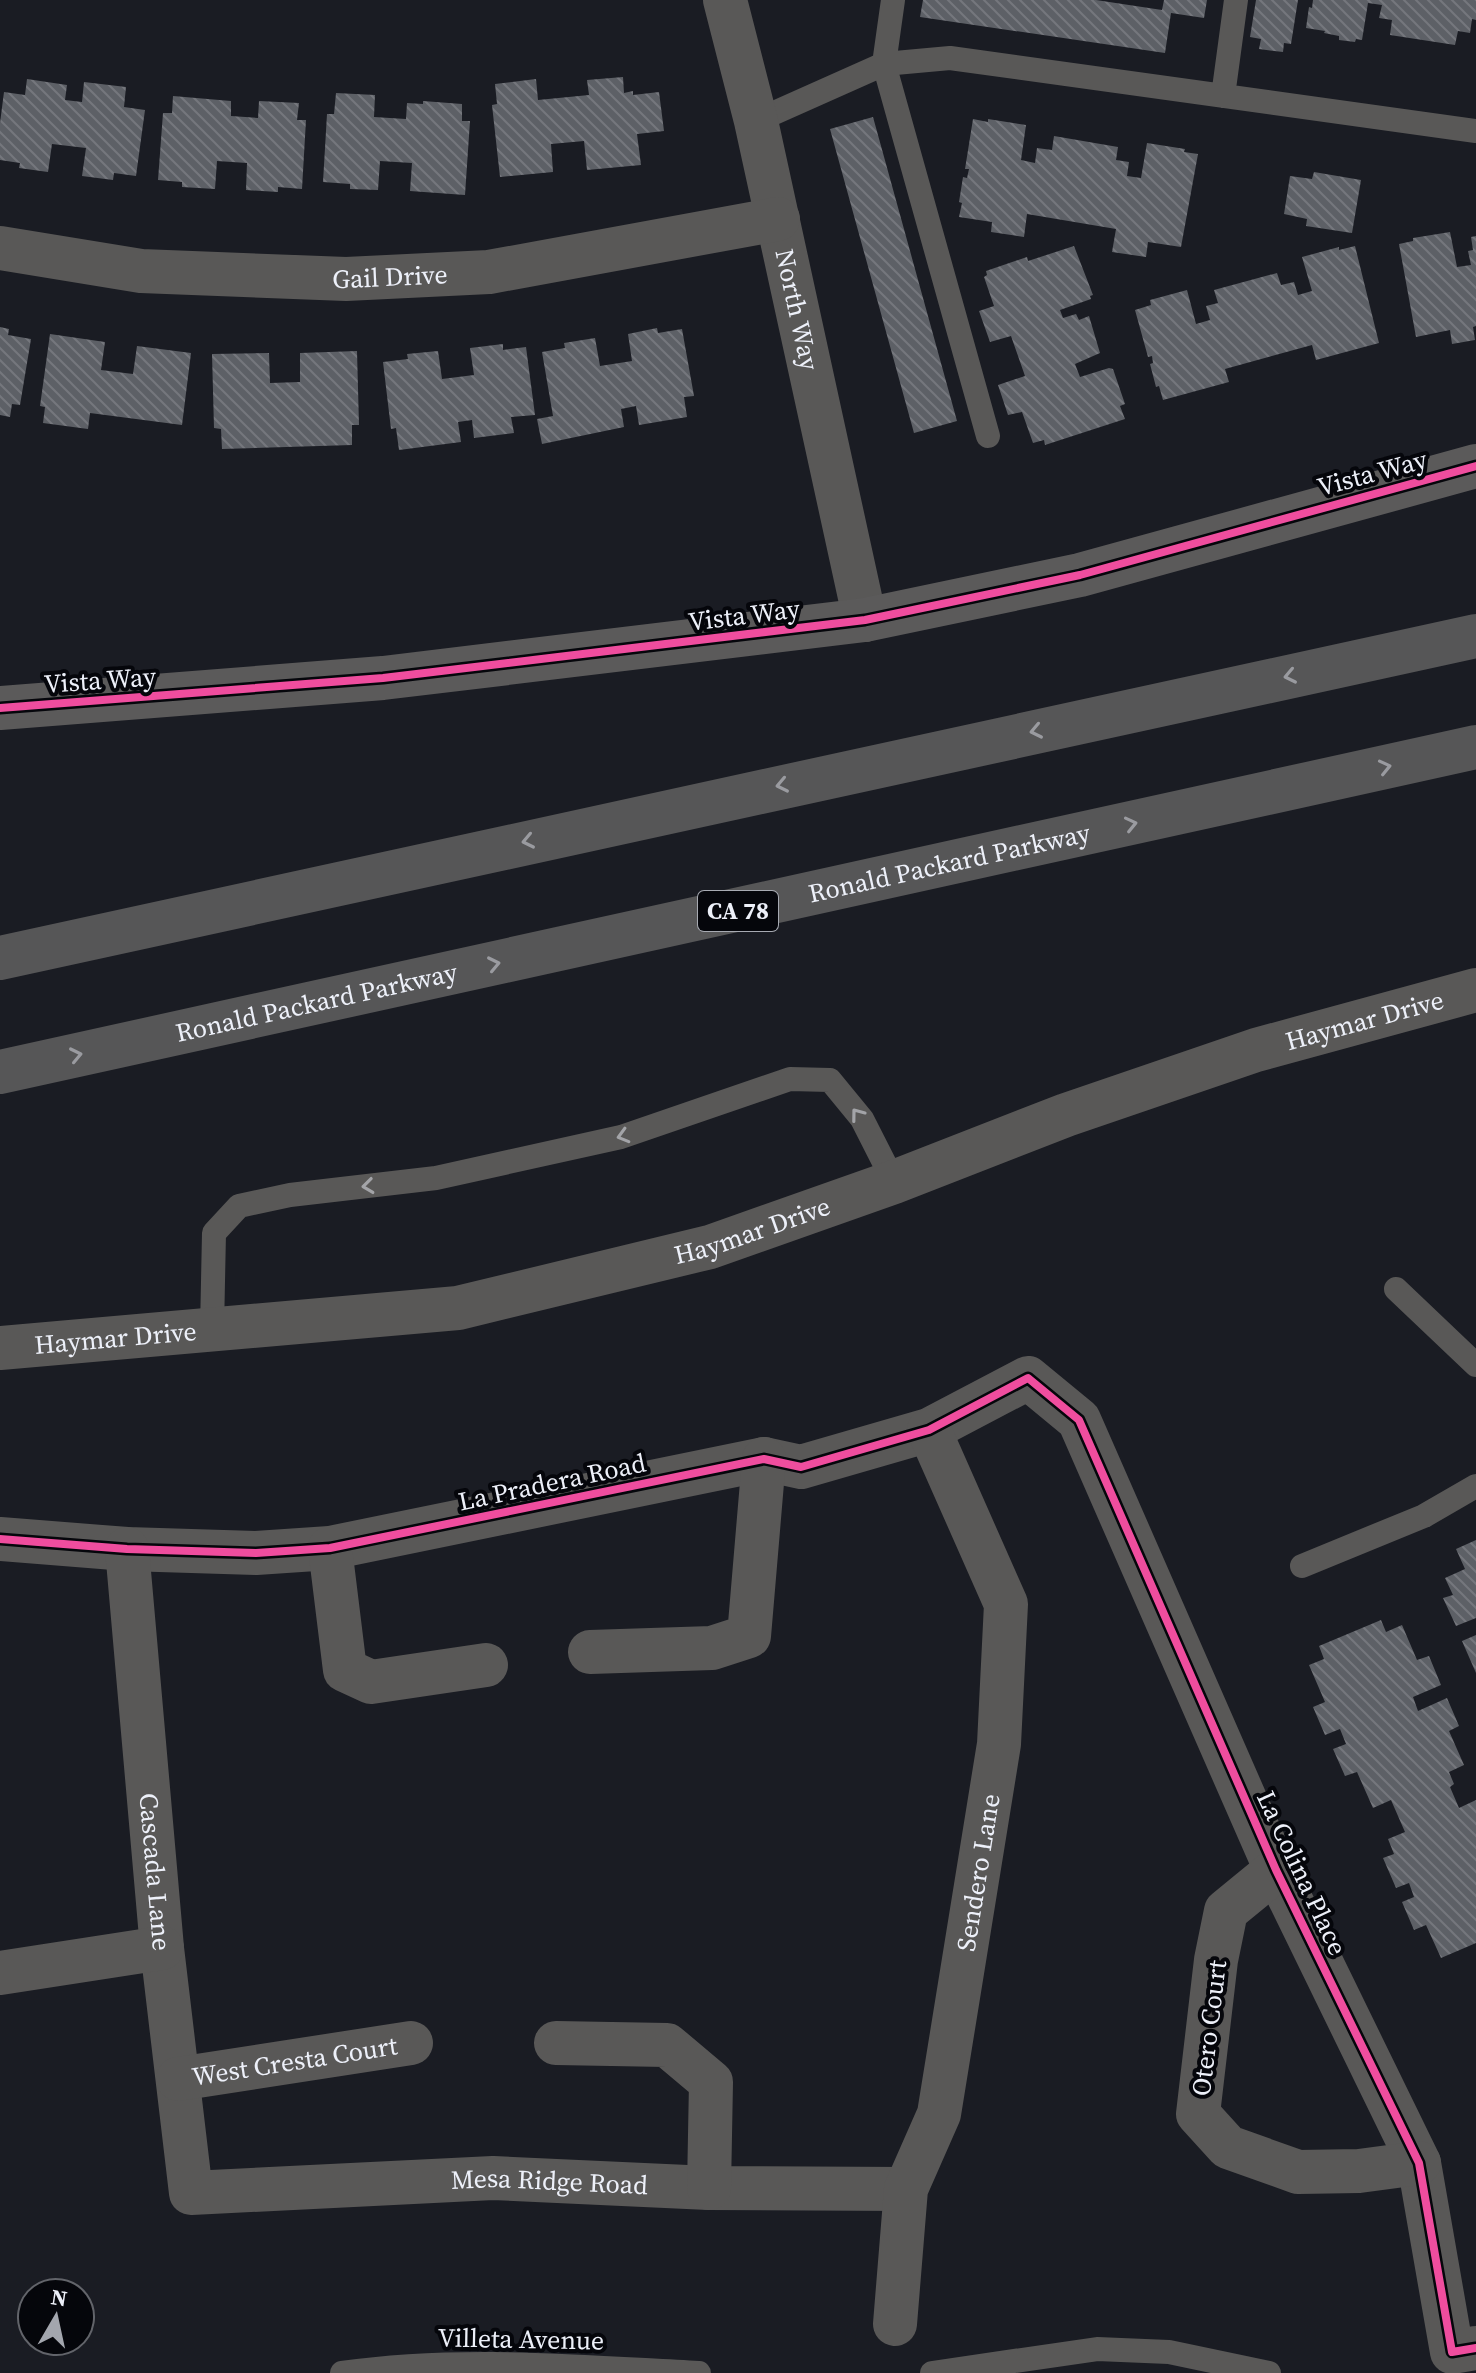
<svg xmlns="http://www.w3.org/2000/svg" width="1476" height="2373" font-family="'Source Serif 4',serif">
<defs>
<pattern id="building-back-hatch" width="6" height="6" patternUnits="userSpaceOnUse" patternTransform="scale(2)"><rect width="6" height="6" fill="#5d6066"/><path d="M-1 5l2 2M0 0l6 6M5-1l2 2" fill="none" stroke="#75777d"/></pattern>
</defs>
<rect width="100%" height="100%" fill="#1a1c23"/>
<path fill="url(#building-back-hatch)" d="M923 0H1096L1162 10 1164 0H1207L1204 18 1171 13 1165 53 920 17Z
M1256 0H1298L1291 44 1284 43 1283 52 1259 49 1261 39 1250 37Z
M1313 0H1476V20L1472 19 1470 33 1458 31 1455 45 1390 35 1392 20 1379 18 1382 5 1368 3 1362 40 1356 39 1355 42 1339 40V36L1324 33 1325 31 1306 28 1309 7 1312 8Z
M623 77 624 93 633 91V95L659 92 664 131 637 134 641 165 587 170 584 141 551 144 553 172 500 177 492 105 497 104 495 84 536 79 538 100 589 95 587 80Z
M27 79 67 85 65 100 82 102 84 82 126 87 124 107 145 110 136 176 114 173 113 180 82 176 86 148 52 144 48 172 19 168 20 163 0 160V123L4 92 25 95Z
M336 93 375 95 374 117 406 119 407 103 423 104V101L462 104V121H470L465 195 410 191 412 163 380 161 378 190 350 189V184L323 182 327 114H334Z
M173 96 231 101V116L258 118 259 101 299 103 297 120H306L302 189 278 187V192L246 190 247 163 217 161 215 189 182 187V182L158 180 163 113H172Z
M873 117 957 421 914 433 830 129Z
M973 119 988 122V119L1026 125 1021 160 1035 163 1037 148 1052 150 1054 136 1118 147 1116 160 1129 162 1127 176 1141 178 1147 143 1185 149 1184 152 1198 154 1181 247 1148 242 1146 257 1112 252 1116 229 1027 214 1024 237 991 232 992 222 959 217 962 203 959 202 963 177 967 178 969 169H965Z
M1314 172 1361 180 1352 233 1306 226 1307 219 1284 214 1290 176 1312 179Z
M1450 232 1457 267 1471 265 1468 251 1473 250 1471 237 1476 236V326L1473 327 1475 340 1452 344 1450 330 1416 337 1399 244 1413 241V238Z
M1074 246 1093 295 1090 296 1091 299 1060 310 1063 318 1076 314 1079 320 1089 316 1100 353 1075 364 1080 377 1109 368 1113 369 1125 404 1120 406 1125 419 1045 445 1044 440 1033 443 1022 412 1008 415 998 385 1025 376 1011 336 990 342 979 311 994 306 984 277 987 275 986 271 1027 257 1028 261Z
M1355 246 1379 343 1316 360 1312 345 1225 369 1229 382 1163 400 1159 386 1156 387 1150 364 1153 363 1152 356 1148 357 1135 310 1151 305 1150 300 1187 290 1196 324 1210 320 1206 306 1218 303 1214 290 1277 273 1281 285 1294 282 1298 295 1312 291 1302 257 1339 247V250Z
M0 327 9 329 8 335 31 339 20 405 12 404 10 417 0 415Z
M657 328 658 333 682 329 694 396 684 397 687 417 639 425 636 406 621 409 624 427 542 444 537 419 553 416 542 352 565 348 564 343 595 338 600 366 632 361 628 334Z
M50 334 105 342 101 370 133 374 137 346 191 353 182 425 90 413 88 429 43 423 45 407 40 406Z
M503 344V350L526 347 535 415 511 417 514 433 474 438 472 420 458 422 461 442 399 450 396 428 391 429 383 362 408 359 407 354 438 351 442 379 474 375 470 348Z
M357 351 359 425H352V445L222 449 221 429 214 428 212 354 269 353 270 383 300 382V353Z
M1476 1540V1618L1456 1626 1443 1598 1453 1595 1445 1578 1465 1569 1456 1549Z
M1381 1620 1386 1632 1402 1625 1417 1660 1429 1656 1441 1685 1413 1697 1418 1711 1447 1698 1459 1726 1449 1731 1464 1765 1449 1772 1454 1784 1450 1787 1459 1808 1476 1800V1943L1441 1958 1426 1925 1414 1930 1402 1902 1414 1897 1409 1883 1396 1888 1383 1858 1394 1854 1388 1839 1405 1832 1391 1800 1373 1808 1357 1772 1345 1776 1333 1749 1346 1744 1340 1729 1325 1735 1313 1707 1325 1702 1309 1665 1324 1659 1319 1646Z
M1476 1635V1673L1462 1641Z"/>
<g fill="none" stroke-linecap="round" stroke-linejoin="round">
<path stroke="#595857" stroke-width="24" d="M1223 96 1236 0
M756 121 884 64 893 0
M988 436 884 64 950 58 1476 131
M1396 1289 1476 1365
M212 1330 214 1233 239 1206 290 1195 436 1178 621 1137 790 1079 830 1080 862 1119 894 1182
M1302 1566 1424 1516 1476 1486
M342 2373C460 2356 580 2367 699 2373
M932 2373 1097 2349 1169 2352 1269 2373"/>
<g stroke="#595857" stroke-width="44">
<path id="s1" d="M725 0 756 121 865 620"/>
<path id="s2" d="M0 248 141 271 346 279 489 272 778 219"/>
<path d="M0 1539 127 1549 256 1553 330 1548 764 1459 801 1467 929 1430 1028 1378 1079 1420 1276 1870 1419 2163 1452 2352 1476 2348"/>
<path d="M330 1548 345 1670 371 1682 486 1665"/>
<path id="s3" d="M127 1549 162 1948 191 2193 493 2178 709 2188 906 2189"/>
<path d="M590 1652 712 1648 749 1636 764 1459"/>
<path d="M1276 1870 1226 1911 1216 1960 1198 2114 1228 2147 1298 2172 1359 2171 1419 2163"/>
<path d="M0 1973 162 1948"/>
<path d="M556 2043 667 2045 711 2082 709 2188"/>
<path id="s4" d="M178 2079 411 2043"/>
<path id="s5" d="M895 2324 906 2189 939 2114 999 1744 1006 1604 929 1430"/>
</g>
<path stroke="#595857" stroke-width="44" id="s6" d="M0 1348 458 1308 710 1247 894 1182 1066 1115 1256 1050 1476 990"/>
<path stroke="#5b5a5a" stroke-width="44" d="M0 708 383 678 865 620 1080 575 1476 466"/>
<g stroke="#565657" stroke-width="44">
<path d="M0 958 1476 636"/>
<path id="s7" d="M0 1072 1476 747"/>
</g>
<defs>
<path id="cycleway" d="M0 708 383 678 865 620 1080 575 1476 466
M0 1539 127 1549 256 1553 330 1548 764 1459 801 1467 929 1430 1028 1378 1079 1420 1276 1870 1419 2163 1452 2352 1476 2348"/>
</defs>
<use href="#cycleway" stroke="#05060b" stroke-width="13"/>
<use href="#cycleway" stroke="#ef4d9e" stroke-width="8"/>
</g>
<defs><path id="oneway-chevron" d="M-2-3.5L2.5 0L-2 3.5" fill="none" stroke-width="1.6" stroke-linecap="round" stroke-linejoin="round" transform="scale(2)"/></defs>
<g stroke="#9a9ba0">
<use href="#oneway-chevron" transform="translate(1290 676) rotate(168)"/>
<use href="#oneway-chevron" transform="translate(1036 731) rotate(168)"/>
<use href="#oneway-chevron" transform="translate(1385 767) rotate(-13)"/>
<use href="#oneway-chevron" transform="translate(782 785) rotate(168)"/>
<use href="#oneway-chevron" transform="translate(1131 824) rotate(-13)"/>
<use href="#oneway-chevron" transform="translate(528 841) rotate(168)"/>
<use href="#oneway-chevron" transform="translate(494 964) rotate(-12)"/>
<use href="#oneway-chevron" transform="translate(76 1055) rotate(-12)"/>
</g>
<g stroke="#a3a4a8">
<use href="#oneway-chevron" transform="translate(857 1114) rotate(-127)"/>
<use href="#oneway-chevron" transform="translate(623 1136) rotate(164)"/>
<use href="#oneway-chevron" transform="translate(368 1186) rotate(173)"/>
</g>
<g text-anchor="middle" stroke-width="8" stroke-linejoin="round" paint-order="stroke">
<rect fill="#05060b" stroke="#a7aab2" stroke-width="2" x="698" y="891" width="80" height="40" rx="6"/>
<g font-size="24" font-weight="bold" fill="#edf0f9">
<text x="738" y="919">CA 78</text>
</g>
<g font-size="26" fill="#edf0f9" stroke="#05060b">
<text dy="9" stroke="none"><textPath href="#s2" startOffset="392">Gail Drive</textPath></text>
<text dy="9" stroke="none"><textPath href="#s1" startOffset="318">North Way</textPath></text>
<text transform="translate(1372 473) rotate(-15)" y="9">Vista Way</text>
<text transform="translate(744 615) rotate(-7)" y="9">Vista Way</text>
<text transform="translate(100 680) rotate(-4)" y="9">Vista Way</text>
<text dy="9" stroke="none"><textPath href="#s7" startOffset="972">Ronald Packard Parkway</textPath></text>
<text dy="9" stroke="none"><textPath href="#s7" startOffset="324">Ronald Packard Parkway</textPath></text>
<text dy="9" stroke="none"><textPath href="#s6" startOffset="1412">Haymar Drive</textPath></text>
<text dy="9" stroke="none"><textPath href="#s6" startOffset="764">Haymar Drive</textPath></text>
<text dy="9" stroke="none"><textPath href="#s6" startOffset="116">Haymar Drive</textPath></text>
<text transform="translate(552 1482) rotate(-12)" y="9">La Pradera Road</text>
<text dy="9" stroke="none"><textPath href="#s3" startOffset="324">Cascada Lane</textPath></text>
<text dy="9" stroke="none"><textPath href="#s5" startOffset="462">Sendero Lane</textPath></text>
<text transform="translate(1302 1873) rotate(65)" y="9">La Colina Place</text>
<text transform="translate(1209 2028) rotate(-83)" y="9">Otero Court</text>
<text dy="9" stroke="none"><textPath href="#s4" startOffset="118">West Cresta Court</textPath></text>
<text dy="9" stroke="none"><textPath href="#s3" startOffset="1006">Mesa Ridge Road</textPath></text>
<text transform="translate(521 2339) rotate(1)" y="9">Villeta Avenue</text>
</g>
</g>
<g transform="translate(56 2317) rotate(9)"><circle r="38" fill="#05060b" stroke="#62646a" stroke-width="2"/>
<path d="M0-6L14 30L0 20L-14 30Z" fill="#a3a6ae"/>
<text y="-12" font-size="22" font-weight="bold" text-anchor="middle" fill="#edf0f9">N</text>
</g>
</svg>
